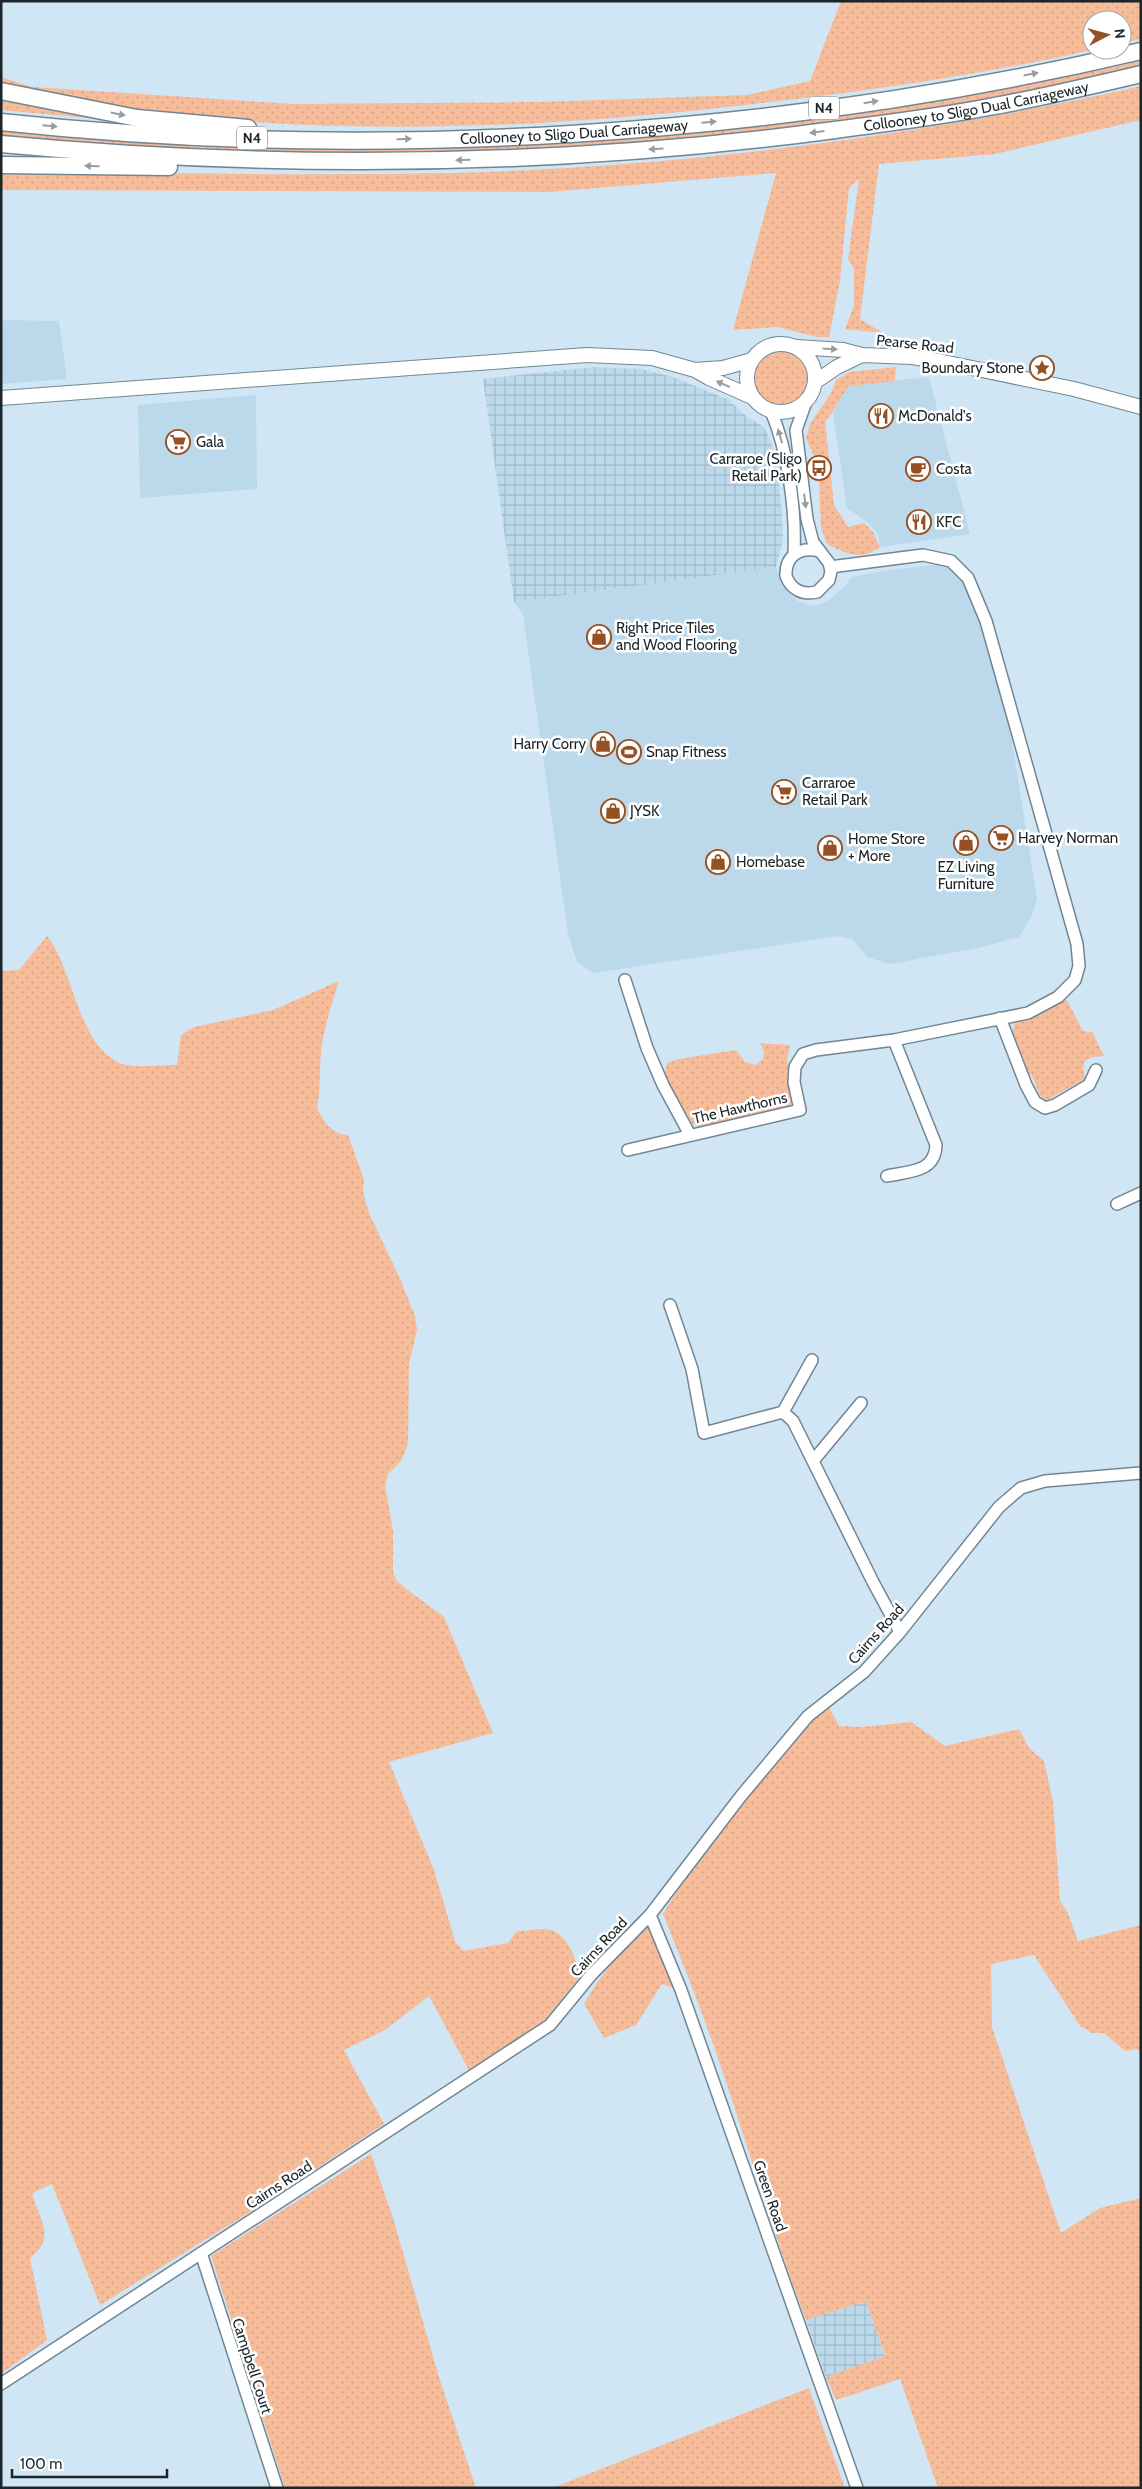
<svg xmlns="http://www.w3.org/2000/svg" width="1142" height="2489" font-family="Cabin,sans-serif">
<defs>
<pattern id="industrial-grid" width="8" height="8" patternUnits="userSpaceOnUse" patternTransform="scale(1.25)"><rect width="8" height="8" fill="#bbd9ea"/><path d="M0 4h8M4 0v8" fill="none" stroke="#a0bac9"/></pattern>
<pattern id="grass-dots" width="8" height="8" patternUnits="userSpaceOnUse" patternTransform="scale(1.25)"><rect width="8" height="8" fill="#f7bc9a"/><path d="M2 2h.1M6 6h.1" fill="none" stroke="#d3a185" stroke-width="1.8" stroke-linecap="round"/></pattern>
</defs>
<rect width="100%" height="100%" fill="#d0e6f4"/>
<path fill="#bbd9ea" d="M1 320 59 321 67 379 1 384Z
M929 377 970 534 880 547 878 535 871 525 847 508 833 414 841 395 849 385Z
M256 395 257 489 140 498 138 405Z
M943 564 957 572 974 591 1003 686 1037 898 1032 916 1019 937 978 948 890 964 867 957 852 939 839 936 593 973 577 962 568 934 523 615 514 602 776 567 787 591 796 600 811 606 827 602 846 585 851 577 888 570Z"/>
<path fill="url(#industrial-grid)" d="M594 367 641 369 673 377 729 400 746 416 764 427 770 440 776 459 782 512 783 540 776 567 514 602 483 379Z
M866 2301 885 2357 826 2377 806 2320Z"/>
<path fill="url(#grass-dots)" d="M841 1H1141V39L1122 43V20H1092V50C981 75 867 91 754 104 551 128 345 137 142 111 95 106 48 93 1 84V77L32 87 294 104 538 102 747 95 810 81Z
M1141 61V68L1017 95 868 119 698 139 460 155 203 153 1 137V131C127 146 255 149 381 148 637 145 891 118 1141 61Z
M1141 86V120L995 154 879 164 860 319 883 333 845 329 854 306V269L848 259 859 179 849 188 840 281 829 337H817L777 327 733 330 776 173 549 192 1 190V173C151 172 301 176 450 173 682 167 915 137 1141 86Z
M1 97 131 122 1 110Z
M754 379a27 27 0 1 1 54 0a27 27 0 1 1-54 0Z
M896 367 895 381 849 386C839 397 836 411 825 421L834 505 848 527 864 523 873 532 880 547C861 561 846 554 827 544L821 528 819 484 814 456 806 438 810 424 831 393 836 380 850 372Z
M47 936C75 971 77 1046 122 1064 134 1068 163 1065 177 1065L181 1035 194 1027 273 1010 339 981C332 1004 323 1029 321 1053 319 1072 321 1089 317 1108 324 1122 331 1134 348 1135L364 1179 363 1192 369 1213 401 1281 415 1316 417 1330 409 1364 408 1444 401 1461 388 1474 385 1485 393 1531V1571L396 1580 405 1588 444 1617 493 1733 389 1762 434 1870 455 1941 463 1951 508 1943 517 1931C526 1931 536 1929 545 1929 567 1930 576 1959 580 1976L546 2019 470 2072 429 1996 385 2030 344 2050 384 2124 250 2212 100 2305 52 2184 32 2193C39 2219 57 2238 30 2258L47 2340 1 2374V971L19 970Z
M1066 999 1083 1031 1092 1032 1104 1056 1091 1057 1084 1062 1083 1068 1085 1079 1043 1102 1031 1074 1028 1075 1011 1037 1015 1022 1045 1011Z
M760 1043 790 1045 787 1059 793 1100 787 1109 699 1128 692 1123 664 1077 667 1063 679 1059 736 1050 745 1062 755 1065 763 1059 764 1051Z
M829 1707 839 1726 861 1727 911 1722 945 1746 1019 1729 1029 1748 1044 1761 1053 1802 1060 1901 1068 1913 1078 1941 1141 1925V2053L1137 2049 1125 2051 1104 2033H1092L1080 2026 1034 1955 991 1964 992 2027 1061 2233 1100 2208 1141 2198V2488H938L900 2379 836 2400 826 2377 885 2356 866 2301 806 2320C774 2236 749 2149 720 2064 703 2013 683 1964 663 1914 685 1876 714 1842 741 1806 767 1772 793 1731 829 1707Z
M650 1915 658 1947 673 1988 662 1984 636 2025 604 2038 584 2004 598 1981Z
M371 2154 393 2218 439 2377 476 2488H285L211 2256Z
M809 2388 845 2488H552Z"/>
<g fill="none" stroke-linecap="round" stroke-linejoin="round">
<defs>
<path id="minor" d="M806 402 796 430 807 519 813 542 829 563 831 571 829 580 817 592C803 595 791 590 786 576 785 556 800 546 819 551
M771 411C788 451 796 510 794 553
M625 980 647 1048 663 1085 690 1135
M1000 1018 1026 1085 1035 1102 1045 1108 1055 1105 1089 1085 1096 1070
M628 1150 800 1110 794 1082 795 1067 803 1054 816 1050 894 1040 1028 1013 1058 997 1075 980 1079 966 1077 944 986 621 968 578 951 561 923 555 830 567
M887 1176C909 1171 935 1173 936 1145L894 1040
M1117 1204 1141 1193
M670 1305 692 1369 704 1433 783 1412
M812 1360 783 1412 793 1421 873 1582 900 1632
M813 1461 861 1403
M650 1915 681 1990 857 2488
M201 2253 277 2488
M1 2384 550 2025 591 1975 650 1915 741 1796 808 1716 864 1672 900 1632 999 1507 1021 1488 1045 1481 1141 1473"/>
<path id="major" d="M747 378a34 34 0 1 1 68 0a34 34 0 1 1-68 0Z
M797 347 843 350 862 355 912 357 938 361 1074 389 1141 407
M695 370 723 368 752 360
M815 382 837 367 862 355
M1 398 587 355 652 358 695 370 709 378 752 397"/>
<g id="highway">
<path d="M1 91 137 118 248 128"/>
<path id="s1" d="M1 122C373 162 777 137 1141 51"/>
<path id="s2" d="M1 144C279 170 558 167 835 130 886 123 938 117 989 107 1040 98 1090 86 1141 74"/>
<path d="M1 165 169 167"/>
</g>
</defs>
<use href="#minor" stroke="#718692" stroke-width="14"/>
<use href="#major" stroke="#718692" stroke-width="16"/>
<use href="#highway" stroke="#718692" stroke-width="19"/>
<use href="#minor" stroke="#fff" stroke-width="11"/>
<use href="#major" stroke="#fff" stroke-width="14"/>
<use href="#highway" stroke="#fff" stroke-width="16"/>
</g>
<defs><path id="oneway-solid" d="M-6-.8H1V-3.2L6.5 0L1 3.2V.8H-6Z" transform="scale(1.25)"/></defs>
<g fill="#999d9f">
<use href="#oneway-solid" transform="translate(1031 74) rotate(-11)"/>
<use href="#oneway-solid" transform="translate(871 102) rotate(-9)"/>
<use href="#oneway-solid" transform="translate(118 114) rotate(11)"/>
<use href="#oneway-solid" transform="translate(709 122) rotate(-5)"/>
<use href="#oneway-solid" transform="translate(50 126) rotate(5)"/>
<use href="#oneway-solid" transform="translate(817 132) rotate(172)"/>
<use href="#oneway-solid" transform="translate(404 139) rotate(-1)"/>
<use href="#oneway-solid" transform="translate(656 149) rotate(176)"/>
<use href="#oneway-solid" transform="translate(463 160) rotate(178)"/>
<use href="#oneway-solid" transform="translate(92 166) rotate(-179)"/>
<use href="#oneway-solid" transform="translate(830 349) rotate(3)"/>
<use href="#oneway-solid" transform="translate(723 384) rotate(-156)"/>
<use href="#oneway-solid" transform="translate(780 436) rotate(-106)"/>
<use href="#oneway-solid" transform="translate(805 501) rotate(83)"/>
</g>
<defs>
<symbol id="sight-ring" viewBox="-11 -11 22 22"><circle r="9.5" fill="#fff" stroke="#955124" stroke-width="1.5"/><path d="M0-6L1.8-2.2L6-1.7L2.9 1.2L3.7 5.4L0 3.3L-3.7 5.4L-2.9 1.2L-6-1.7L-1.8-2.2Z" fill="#955124"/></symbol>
<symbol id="restaurant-ring" viewBox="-11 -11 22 22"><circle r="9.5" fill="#fff" stroke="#955124" stroke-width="1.5"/><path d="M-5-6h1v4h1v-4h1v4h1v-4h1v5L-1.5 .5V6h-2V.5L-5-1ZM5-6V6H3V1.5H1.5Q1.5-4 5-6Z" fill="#955124"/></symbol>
<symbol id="supermarket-ring" viewBox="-11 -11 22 22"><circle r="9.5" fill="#fff" stroke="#955124" stroke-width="1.5"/><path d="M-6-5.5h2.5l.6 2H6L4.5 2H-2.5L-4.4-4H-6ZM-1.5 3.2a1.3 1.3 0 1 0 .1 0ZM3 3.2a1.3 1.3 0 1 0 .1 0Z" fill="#955124"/></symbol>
<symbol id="bus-ring" viewBox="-11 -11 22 22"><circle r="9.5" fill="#fff" stroke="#955124" stroke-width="1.5"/><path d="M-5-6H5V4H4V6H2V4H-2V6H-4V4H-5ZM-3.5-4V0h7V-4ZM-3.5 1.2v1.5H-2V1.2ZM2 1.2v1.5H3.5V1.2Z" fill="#955124"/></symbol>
<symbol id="cafe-ring" viewBox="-11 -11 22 22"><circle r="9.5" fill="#fff" stroke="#955124" stroke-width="1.5"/><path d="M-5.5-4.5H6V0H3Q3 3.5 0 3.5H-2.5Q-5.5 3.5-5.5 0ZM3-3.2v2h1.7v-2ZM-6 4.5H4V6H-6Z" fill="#955124"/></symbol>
<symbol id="shop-ring" viewBox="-11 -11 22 22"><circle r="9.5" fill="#fff" stroke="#955124" stroke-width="1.5"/><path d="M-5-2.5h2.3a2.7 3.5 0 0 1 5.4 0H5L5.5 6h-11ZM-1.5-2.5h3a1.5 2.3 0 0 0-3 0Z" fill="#955124"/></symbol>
<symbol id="stadium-ring" viewBox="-11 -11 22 22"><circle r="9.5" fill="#fff" stroke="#955124" stroke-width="1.5"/><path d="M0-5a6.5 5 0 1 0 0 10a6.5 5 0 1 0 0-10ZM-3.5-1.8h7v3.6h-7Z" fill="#955124"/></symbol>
</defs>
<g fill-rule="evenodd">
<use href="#sight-ring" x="1028" y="354" width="28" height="28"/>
<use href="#restaurant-ring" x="867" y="402" width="28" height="28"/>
<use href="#supermarket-ring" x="164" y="428" width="28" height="28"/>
<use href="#bus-ring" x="805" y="454" width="28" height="28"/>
<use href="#cafe-ring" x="904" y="455" width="28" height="28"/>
<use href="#restaurant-ring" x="905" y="508" width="28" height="28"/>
<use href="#shop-ring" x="585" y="623" width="28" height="28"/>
<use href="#shop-ring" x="589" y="730" width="28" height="28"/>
<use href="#stadium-ring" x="615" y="738" width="28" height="28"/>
<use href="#supermarket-ring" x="770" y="778" width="28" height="28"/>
<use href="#shop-ring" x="599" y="797" width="28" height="28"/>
<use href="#supermarket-ring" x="987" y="824" width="28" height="28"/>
<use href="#shop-ring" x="952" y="829" width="28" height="28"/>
<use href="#shop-ring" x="816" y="834" width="28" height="28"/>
<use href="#shop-ring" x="704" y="848" width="28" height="28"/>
</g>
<g text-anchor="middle" stroke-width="5" stroke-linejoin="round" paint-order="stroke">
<g fill="#fff" stroke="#60666a" stroke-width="1">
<rect x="809" y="96.5" width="30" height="23" rx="4"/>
<rect x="237" y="126.5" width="30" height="23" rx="4"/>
</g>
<g font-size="14" font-weight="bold" fill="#1c252a">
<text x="824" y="113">N4</text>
<text x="252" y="143">N4</text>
</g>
<g font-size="15" fill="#1c252a" stroke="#fff">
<text dy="5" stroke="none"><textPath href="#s2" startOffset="979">Collooney to Sligo Dual Carriageway</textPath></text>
<text dy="5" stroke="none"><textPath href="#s1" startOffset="574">Collooney to Sligo Dual Carriageway</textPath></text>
<text transform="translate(915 344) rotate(6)" y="5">Pearse Road</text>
<text transform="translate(740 1108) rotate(-13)" y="5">The Hawthorns</text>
<text transform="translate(876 1634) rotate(-48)" y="5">Cairns Road</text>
<text transform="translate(599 1947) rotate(-47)" y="5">Cairns Road</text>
<text transform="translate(279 2185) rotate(-33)" y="5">Cairns Road</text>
<text transform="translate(770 2196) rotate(71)" y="5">Green Road</text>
<text transform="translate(252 2366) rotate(72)" y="5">Campbell Court</text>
</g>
<g font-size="15" fill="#1c252a" stroke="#fff" text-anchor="start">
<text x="1024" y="373" text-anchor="end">Boundary Stone</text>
<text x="898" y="421">McDonald's</text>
<text x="196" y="447">Gala</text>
<text x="802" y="464" text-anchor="end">Carraroe (Sligo<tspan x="802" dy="17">Retail Park)</tspan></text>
<text x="936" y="474">Costa</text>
<text x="936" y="527">KFC</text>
<text x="616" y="633">Right Price Tiles<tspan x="616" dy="17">and Wood Flooring</tspan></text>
<text x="586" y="749" text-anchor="end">Harry Corry</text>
<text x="646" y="757">Snap Fitness</text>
<text x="802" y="788">Carraroe<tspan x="802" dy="17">Retail Park</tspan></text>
<text x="630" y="816">JYSK</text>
<text x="1018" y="843">Harvey Norman</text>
<text x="848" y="844">Home Store<tspan x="848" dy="17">+ More</tspan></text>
<text x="736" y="867">Homebase</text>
<text x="966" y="872" text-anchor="middle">EZ Living<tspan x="966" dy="17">Furniture</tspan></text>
</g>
</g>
<rect width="1142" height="2489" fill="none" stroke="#1c252a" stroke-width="5"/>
<g transform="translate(1107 35) rotate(84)"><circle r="24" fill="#ffffff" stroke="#a4a8aa"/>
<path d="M0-4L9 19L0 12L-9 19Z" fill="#955124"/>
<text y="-8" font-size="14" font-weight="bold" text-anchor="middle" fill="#1c252a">N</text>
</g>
<path d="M12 2469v8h155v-8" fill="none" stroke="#1c252a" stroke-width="2.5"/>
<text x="20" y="2469" font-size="15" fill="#1c252a" stroke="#ffffff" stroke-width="4" paint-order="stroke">100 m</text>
</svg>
